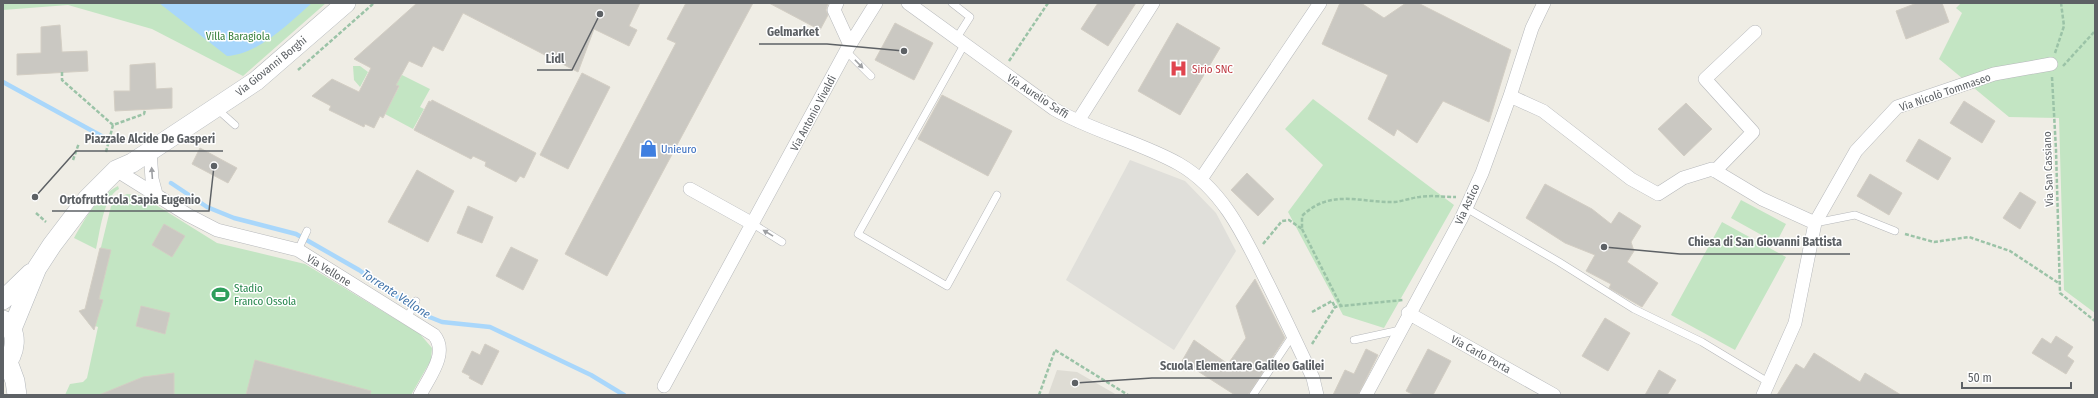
<svg xmlns="http://www.w3.org/2000/svg" width="2098" height="398" font-family="'Fira Sans Condensed',sans-serif">
<rect width="100%" height="100%" fill="#efede5"/>
<path fill="#e0dfda" d="M1130 160 1185 181 1216 213 1236 251 1174 350 1066 280Z"/>
<path fill="#dedcd4" d="M1057 370 1077 372 1117 395H1048Z"/>
<path fill="#c3e5c3" d="M3 3H326L243 76 152 29 68 5 3 10Z
M1961 3H2095V313L2064 290 2059 118 2009 117 1939 59 1962 13 1956 8Z
M353 66H360L368 72 360 87 354 80Z
M402 75 430 89 420 107 424 109 413 129 385 114 399 87 396 85Z
M1313 99 1454 205 1384 328 1343 315 1288 212 1323 165 1285 129Z
M118 186 119 189C103 197 100 233 96 249L74 238C86 217 96 198 118 186Z
M127 194 140 195 217 243 305 264 420 334 432 348 431 360 411 395H65L70 384 83 382 87 378 98 327 89 324 81 310 86 309 111 206 117 198Z
M1741 200 1786 224 1776 243 1731 218Z
M1722 222 1786 257 1735 350 1671 315Z"/>
<path fill="#a9d7fb" d="M159 3H312C290 22 258 55 227 56Z"/>
<g fill="none" stroke-linecap="round" stroke-linejoin="round">
<path stroke="#a9d7fb" stroke-width="4.5" d="M3 82 107 139
M171 183 207 207 234 218 296 234 359 270 422 314 442 322 490 327 591 375 624 395"/>
</g>
<path fill="#cac8c2" stroke="#d3cec4" d="M417 3H640L629 26 637 30 629 46 594 29 578 72 463 13 443 51 433 46 422 67 409 61 396 85 399 86 383 118 380 116 374 128 365 124 364 127 329 110 331 106 312 96 332 79 359 92 371 68 354 59Z
M686 3H753L607 276 565 254 676 43 667 39Z
M769 3H828L826 10 828 15 820 30Z
M1098 3H1136L1108 46 1081 29Z
M1340 3H1361L1384 18 1406 3H1418L1511 50 1489 122 1443 101 1417 143 1397 129 1394 136 1368 119 1388 75 1322 44Z
M1917 3H1942L1949 22 1906 39 1896 11Z
M895 23 933 43 914 80 875 60Z
M1177 23 1220 48 1180 115 1138 91Z
M60 25 62 52 87 51 88 71 17 75V54L41 53V27Z
M155 63 156 89 172 88V108L115 111 114 91H130V65Z
M582 73 610 87 568 169 540 155Z
M942 95 1012 131 988 176 918 139Z
M432 100 536 153 524 178 520 176 516 182 485 166 486 162 473 156 471 159 414 130 429 101 431 102Z
M1964 101 1995 121 1982 143 1950 123Z
M1686 103 1712 129 1684 156 1658 129Z
M1919 139 1951 158 1938 180 1906 161Z
M200 148 237 168 228 183 192 164Z
M417 170 454 191 428 242 388 222Z
M1247 173 1274 199 1258 216 1231 190Z
M1870 174 1902 193 1889 215 1857 196Z
M1545 184 1592 209 1611 224 1619 212 1641 226 1631 242 1634 251 1627 262 1658 283 1642 307 1609 288 1611 284 1586 271 1595 255 1565 243 1526 218Z
M2020 192 2036 202 2020 229 2003 218Z
M468 206 493 217 482 243 457 233Z
M164 224 185 236 172 257 152 245Z
M511 247 538 260 523 290 496 276Z
M100 248 111 250 99 299 103 300 94 330 79 311 85 309Z
M1255 279 1285 338 1248 395H1235L1182 361 1194 340 1228 364 1246 338 1236 306Z
M141 306 170 313 165 334 136 326Z
M1605 318 1630 333 1608 371 1582 356Z
M2056 336 2073 347 2067 356 2074 361 2066 374 2032 353 2042 338 2051 344Z
M485 344 499 351 482 385 469 378 470 376 462 372 472 351 480 355Z
M1366 349 1378 355 1358 395H1333L1345 370 1354 374Z
M1428 349 1451 361 1433 395H1414L1406 391Z
M1814 353 1860 382 1865 373 1901 395H1777L1796 364 1804 369Z
M255 360 371 391 370 395H246Z
M1659 370 1676 380 1667 395H1645Z
M174 373V395H99L143 377Z"/>
<g fill="none" stroke-linecap="round" stroke-linejoin="round">
<defs>
<path id="lane" d="M952 3 970 17 956 39
M964 45 858 234 947 286 997 195
M846 51 871 76
M216 108 235 125
M1466 208 1559 262 1634 309 1702 342 1768 382
M1815 223 1855 215 1895 231
M753 224 782 242
M298 250 307 231
M407 318 416 301
M1354 340 1400 330
M1253 395 1293 335"/>
<path id="street" d="M837 3 834 10 850 45
M908 3 1054 109C1094 132 1140 142 1179 164 1224 190 1245 238 1267 282 1283 314 1298 346 1313 378L1317 395
M1510 96 1543 111 1631 179 1658 194 1683 178 1712 169 1762 199 1815 223
M1078 121 1153 3
M150 151 152 179 156 194
M116 170 188 215 217 230 298 250 434 335C449 353 429 377 420 395
M1715 171 1753 132 1705 79 1755 32
M1201 179 1320 3
M690 189 753 224
M1408 313 1554 395
M664 386 846 51 876 3
M1366 395 1461 219 1482 173 1510 96 1532 28 1544 3
M1763 395 1795 323 1815 223 1856 151 1897 107 1994 74 2051 64"/>
<path id="secondary" d="M3 300 31 273
M12 329 37 268 52 245 87 199 116 170 132 163 256 81 346 3
M8 362 15 381 17 395
M3 367C16 354 20 332 3 320"/>
</defs>
<use href="#lane" stroke="#b6b8bb" stroke-width="8"/>
<use href="#street" stroke="#b6b8bb" stroke-width="14"/>
<use href="#secondary" stroke="#b4b8bc" stroke-width="20"/>
<path stroke="#9bc3a7" stroke-width="2.5" stroke-dasharray="4 2" stroke-linecap="butt" d="M2055 53 2064 26 2061 3
M1009 61 1048 3
M2063 66 2095 31
M298 70 374 3
M62 72V80L113 125
M2052 77 2056 150 2060 293 2095 321
M106 152 113 125 144 114 145 110
M73 160 79 143
M36 213 46 222
M1302 229 1341 306 1403 300
M1905 234 1934 242 1969 237 2010 251 2060 284
M1263 244 1282 221 1289 220 1302 229V216C1331 188 1360 203 1395 202 1403 201 1411 198 1419 197 1431 195 1444 197 1456 197
M1312 312 1332 301 1335 307
M1312 344 1335 307 1341 306
M1039 395 1055 350 1128 395"/>
<use href="#lane" stroke="#fff" stroke-width="7"/>
<use href="#street" stroke="#fff" stroke-width="13"/>
<use href="#secondary" stroke="#fff" stroke-width="19"/>
</g>
<defs><path id="oneway-solid" d="M-6-.8H1V-3.2L6.5 0L1 3.2V.8H-6Z"/></defs>
<g fill="#9ea0a3">
<use href="#oneway-solid" transform="translate(859 64) rotate(46)"/>
<use href="#oneway-solid" transform="translate(152 173) rotate(-94)"/>
<use href="#oneway-solid" transform="translate(768 233) rotate(-149)"/>
</g>
<defs>
<symbol id="hospital-bare" viewBox="-9 -9 18 18"><path d="M-5-5h3v3.5h4V-5h3V5h-3V1.5h-4V5h-3Z" fill="#e0444e" stroke="#fff" stroke-width="2.5" paint-order="stroke"/></symbol>
<symbol id="shop-bare" viewBox="-9 -9 18 18"><path d="M-5-2.5h2.3a2.7 3.5 0 0 1 5.4 0H5L5.5 6h-11ZM-1.5-2.5h3a1.5 2.3 0 0 0-3 0Z" fill="#3f7fe0" stroke="#fff" stroke-width="2.5" paint-order="stroke"/></symbol>
<symbol id="stadium-bare" viewBox="-9 -9 18 18"><path d="M0-5a6.5 5 0 1 0 0 10a6.5 5 0 1 0 0-10ZM-3.5-1.8h7v3.6h-7Z" fill="#2e9e5b" stroke="#fff" stroke-width="2.5" paint-order="stroke"/></symbol>
</defs>
<g fill-rule="evenodd">
<use href="#hospital-bare" x="1166" y="56" width="25" height="25"/>
<use href="#shop-bare" x="636" y="136" width="25" height="25"/>
<use href="#stadium-bare" x="208" y="282" width="25" height="25"/>
</g>
<g text-anchor="middle" stroke-width="3" stroke-linejoin="round" paint-order="stroke">
<g font-size="11" fill="#39803d" stroke="#fff">
<text x="238" y="40">Villa Baragiola</text>
</g>
<g font-size="11" fill="#5d6165" stroke="#fff">
<text transform="translate(271 66) rotate(-39)" y="4">Via Giovanni Borghi</text>
<text transform="translate(1945 92) rotate(-19)" y="4">Via Nicolò Tommaseo</text>
<text transform="translate(1038 96) rotate(33)" y="4">Via Aurelio Saffi</text>
<text transform="translate(813 113) rotate(-62)" y="4">Via Antonio Vivaldi</text>
<text transform="translate(2048 169) rotate(-92)" y="4">Via San Cassiano</text>
<text transform="translate(1467 204) rotate(-65)" y="4">Via Astico</text>
<text transform="translate(329 270) rotate(32)" y="4">Via Vellone</text>
<text transform="translate(1481 354) rotate(29)" y="4">Via Carlo Porta</text>
</g>
<g font-size="11" fill="#be3a42" stroke="#fff" text-anchor="start">
<text x="1192" y="73">Sirio SNC</text>
</g>
<g font-size="11" fill="#366cbe" stroke="#fff" text-anchor="start">
<text x="661" y="153">Unieuro</text>
</g>
<g font-size="11" fill="#27864d" stroke="#fff" text-anchor="start">
<text x="234" y="292">Stadio<tspan x="234" dy="13">Franco Ossola</tspan></text>
</g>
<g font-size="12" font-style="italic" fill="#4678ad" stroke="#fff">
<text transform="translate(396 294) rotate(33)" y="4">Torrente Vellone</text>
</g>
</g>
<path fill="none" stroke="#5d6165" stroke-width="1.5" d="M904 51L827 44H759M600 14L572 70H537M35 197L76 151H223M214 166L209 211H52M1604 247L1680 254H1850M1075 383L1152 378H1332"/>
<g fill="#5d6165" stroke="#fff" stroke-width="1.5">
<circle cx="904" cy="51" r="4"/>
<circle cx="600" cy="14" r="4"/>
<circle cx="35" cy="197" r="4"/>
<circle cx="214" cy="166" r="4"/>
<circle cx="1604" cy="247" r="4"/>
<circle cx="1075" cy="383" r="4"/>
</g>
<g font-size="12" text-anchor="middle" font-weight="bold" fill="#5d6165" stroke="#fff" stroke-width="3" stroke-linejoin="round" paint-order="stroke">
<text x="793" y="36">Gelmarket</text>
<text x="555" y="63">Lidl</text>
<text x="150" y="143">Piazzale Alcide De Gasperi</text>
<text x="130" y="204">Ortofrutticola Sapia Eugenio</text>
<text x="1765" y="246">Chiesa di San Giovanni Battista</text>
<text x="1242" y="370">Scuola Elementare Galileo Galilei</text>
</g>
<rect width="2098" height="398" fill="none" stroke="#5d6165" stroke-width="8"/>
<path d="M1962 382v6h109v-6" fill="none" stroke="#5d6165" stroke-width="2"/>
<text x="1968" y="382" font-size="12" fill="#5d6165" stroke="#ffffff" stroke-width="3" paint-order="stroke">50 m</text>
</svg>
